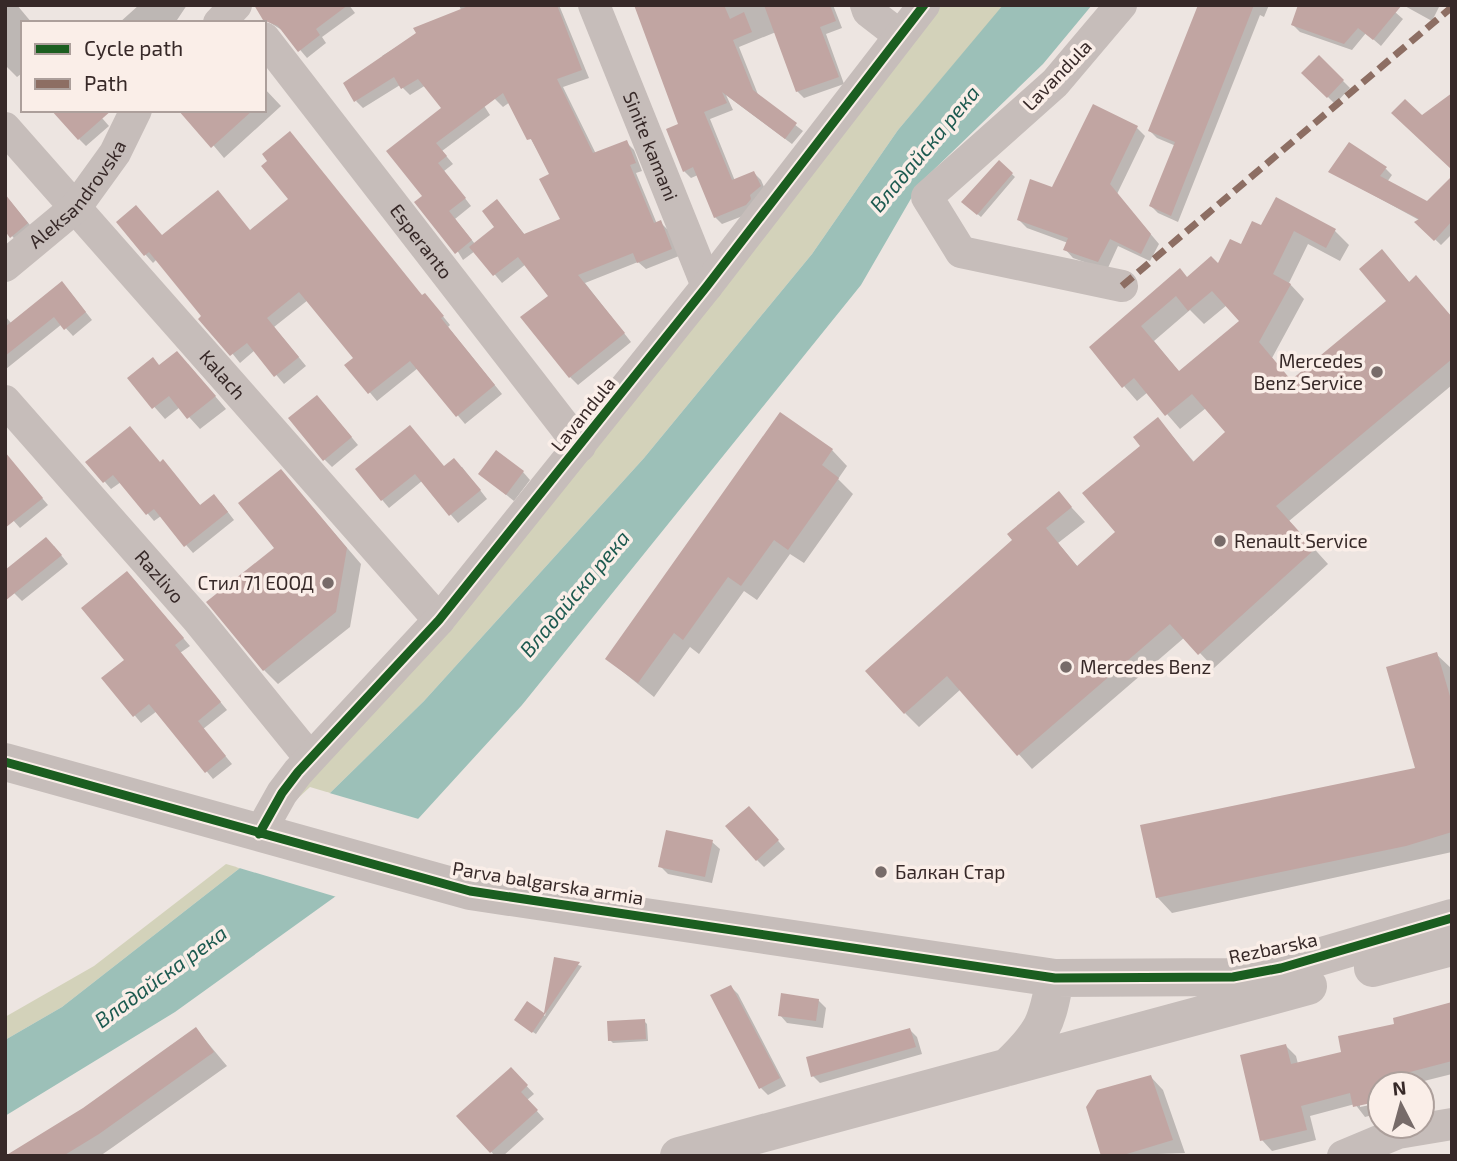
<svg xmlns="http://www.w3.org/2000/svg" width="1457" height="1161" font-family="'Exo 2',sans-serif">
<rect width="100%" height="100%" fill="#ede5e1"/>
<path fill="#d3d2ba" d="M924 5H1004L898 130 812 254 644 458 424 701 330 793 310 787 259 834Z
M226 864 240 868 62 1007 5 1040V1017L94 966Z"/>
<path fill="#9cc0b8" d="M1003 5H1092L1043 64 920 183 861 285 522 705 418 819 336 896 175 1012 5 1116V1040L62 1007 240 868 330 793 424 701 644 458 812 254 898 130Z"/>
<path fill="#ede5e1" d="M326 792 422 820 340 898 236 867Z"/>
<path fill="#0003" fill-rule="evenodd" d="M5 5H17L32 23H23V76L21 74 17 77 5 65Z
M139 5H187L175 23H119Z
M270 5H349L355 13 322 37 326 43 307 58 285 32 264 19Z
M459 5H559L589 78 563 87 596 154 626 142 634 150 642 171 636 173 657 224 660 222 668 230 679 256 646 269 638 262 585 283 631 342 578 385 570 377 550 296 526 264 502 283 475 251 463 260 424 196 443 109 426 85 410 95 400 85 363 108 356 101 385 60 382 56 432 25 490 115 442 151 453 164 444 171 471 206 455 219 475 244 497 227 504 209 525 235 563 220 551 174 510 102 503 107 495 99Z
M635 5H833L842 28 826 34 844 84 804 98 797 91 776 32 739 47 759 97 803 131 792 144 726 95 733 110 710 119 735 181 754 173 761 180 767 194 753 212 722 224 715 217 698 175 691 178 684 171 680 125Z
M1200 5H1269L1264 17 1260 15 1178 222 1158 213 1151 206 1176 146 1157 138 1150 131Z
M1387 5 1403 19 1381 46 1366 33 1352 50 1300 32 1293 25Z
M1403 5H1440L1432 21Z
M1319 57 1350 88 1335 104 1304 73Z
M264 88 281 106 224 158 184 110H264Z
M95 110 109 126 86 146 79 139Z
M1137 128 1145 136 1117 194 1159 244 1150 261 1118 246 1107 270 1073 258 1065 249 1068 243 1027 228 1019 220 1053 189Z
M999 162 1015 177 981 217 963 202Z
M1386 169 1392 175 1387 182 1427 203 1452 179V234L1441 245 1417 222 1419 220 1331 172Z
M10 201 35 231 19 244 12 236Z
M1262 228 1335 231 1349 245 1340 261 1308 244 1289 283 1304 299 1272 358 1292 382 1388 301 1382 251 1410 283 1452 317V385L1289 521 1328 564 1214 668 1185 637 1032 769 961 689 919 727 905 713 1014 540 1059 494 1085 522 1058 543 1078 567 1117 533 1143 446 1158 419 1194 462 1227 433 1206 408 1180 429 1148 392 1137 401 1091 348 1188 279 1219 265ZM1227 305 1242 321 1180 373 1154 341 1190 310 1204 324Z
M250 231 423 297 433 304 450 325 448 327 502 394 465 424 418 368 377 401 347 365 355 358 308 300 274 327 306 366 284 384 255 350 240 363 157 259 153 263 145 254 163 237Z
M69 291 92 320 73 336 62 324 6 369 5 316 12 324Z
M188 364 226 409 200 429 180 407 165 419 129 378 160 366Z
M324 404 358 445 332 467 324 459Z
M832 450 847 466 838 479 853 494 804 563 790 554 757 600 744 591 699 654 690 647 654 697 607 659Z
M88 462 160 463 201 506 221 503 234 520 193 553 161 516 154 521 121 482 111 489Z
M462 467 487 499 458 523 422 481 389 508 357 470Z
M17 468 48 505 20 528 5 511Z
M281 471 361 564 350 627 278 684 264 670Z
M523 472 530 480 514 501 480 474Z
M54 546 68 564 22 601 14 593Z
M134 580 190 646 180 653 227 710 203 729 232 764 213 779 157 711 141 723 104 678 126 660Z
M1436 654 1452 669V852L1172 913 1157 897 1418 769Z
M756 815 785 849 764 867 757 860Z
M712 842 720 849 712 883 668 874 660 866Z
M556 959 582 966 536 1034 519 1023 527 1004 545 1016Z
M731 987 738 994 786 1086 768 1095 761 1088 713 996Z
M818 1000 826 1008 823 1028 787 1023 780 1015Z
M1452 1004V1074L1412 1084H1380V1099L1360 1104V1107L1380 1103V1113L1365 1117 1355 1104 1310 1116 1316 1140 1272 1151 1262 1140 1286 1046 1296 1056 1298 1064 1344 1053 1396 1025Z
M644 1021 647 1024 648 1041 613 1043 610 1040Z
M196 1029 227 1066 113 1147 100 1156H8L84 1109Z
M910 1030 917 1037 922 1054 820 1083 813 1076Z
M511 1069 534 1094 527 1100 544 1119 503 1156H495L459 1116Z
M1150 1076 1163 1090 1185 1153 1103 1156Z"/>
<path fill="#c1a5a2" fill-rule="evenodd" d="M254 5H348L316 29 320 35 298 52 278 26 263 20Z
M471 5H557L582 70 557 79 593 153 627 140 636 163 630 165 654 223 661 220 672 249 637 263 633 253 578 275 625 333 569 378 520 317 548 296 518 257 493 276 469 247 494 227 482 211 497 199 524 234 560 219 539 179 549 174 531 139 527 140 503 93 436 143 447 156 438 163 466 198 449 211 472 240 455 254 414 202 422 196 386 151 441 108 418 79 401 89 394 77 354 102 343 83 416 33 413 28Z
M634 5H724L730 19 744 12 752 32 733 40 753 90 797 123 785 139 722 92 727 103 704 112 732 180 754 171 761 186 750 195 751 199 746 205 714 218 693 167 683 172 666 129 678 124Z
M764 5H830L836 21 820 27 839 77 796 92Z
M1198 5H1254L1171 216 1149 206 1175 142 1148 131Z
M1298 5H1402L1373 40 1358 28 1344 44 1291 25Z
M1319 55 1344 80 1327 98 1301 73Z
M1452 93V170L1391 113 1405 99 1422 115Z
M1093 104 1138 126 1110 184 1151 234 1141 254 1110 239 1098 262 1063 250 1068 238 1017 220 1030 179 1052 187Z
M51 110H112L78 140Z
M178 110H253L211 148Z
M290 131 422 295 425 293 444 316 441 318 495 385 456 417 410 361 368 394 344 365 353 358 299 292 267 318 299 357 274 377 247 343 230 356 198 319 201 316 149 252 144 256 116 222 136 205 162 235 218 190 250 230 288 199 261 166 267 161 262 154Z
M1349 142 1387 167 1380 176 1427 201 1452 176V221L1434 241 1414 222 1419 219 1328 172Z
M999 160 1013 173 977 215 961 202Z
M5 194 28 223 10 238 5 231Z
M1276 197 1336 229 1326 248 1294 231 1273 274 1291 284 1259 342 1291 380 1386 301 1359 269 1382 249 1409 282 1416 275 1452 317V359L1276 506 1315 549 1198 655 1170 624 1017 756 947 676 904 714 865 671 1012 540 1007 534 1059 491 1072 507 1046 528 1077 566 1115 532 1082 493 1140 446 1133 437 1158 417 1193 462 1225 432 1192 394 1165 416 1134 378 1122 388 1089 347 1180 268 1187 277 1211 256 1218 263 1230 239 1241 244 1252 221 1261 225ZM1212 291 1239 321 1179 371 1141 326 1176 296 1188 311Z
M62 281 86 312 64 330 54 317 5 356V327Z
M177 351 216 396 187 419 169 396 152 409 127 378 153 357 159 365Z
M317 395 352 437 323 461 288 418Z
M780 412 833 449 822 465 839 478 788 550 774 540 741 586 728 577 683 640 674 633 638 683 605 659Z
M410 425 444 466 454 458 481 490 449 516 415 474 381 501 355 469Z
M130 426 160 462 163 459 200 505 214 494 228 512 184 547 154 509 146 515 113 475 103 483 85 462Z
M496 450 524 471 506 495 478 474Z
M5 452 43 498 5 528Z
M281 469 347 548 336 612 263 671 206 602 274 548 238 503Z
M46 537 62 555 5 601V570Z
M127 571 184 638 175 645 221 702 198 721 226 756 205 773 149 704 133 717 101 678 124 660 81 608Z
M1437 652 1452 703V832L1406 846 1156 898 1140 825 1415 768 1386 667Z
M749 806 779 840 756 861 725 826Z
M666 830 713 840 705 877 658 867Z
M554 957 580 962 532 1033 514 1020 527 1001 544 1013Z
M731 985 780 1078 759 1089 710 995Z
M781 993 819 999 816 1021 778 1016Z
M1452 1002V1061L1387 1078 1389 1084H1380V1101L1353 1107 1350 1093 1301 1106 1307 1130 1260 1141 1240 1055 1286 1044 1291 1064 1341 1052 1338 1036 1394 1024 1393 1018Z
M645 1019 646 1039 608 1041 607 1021Z
M196 1027 214 1052 99 1134 63 1156H5L83 1108Z
M910 1028 916 1047 811 1077 806 1057Z
M511 1067 528 1085 521 1092 538 1110 490 1153 456 1116Z
M1151 1075 1173 1140 1120 1156H1101L1086 1107 1097 1090Z"/>
<g fill="none" stroke-linecap="round" stroke-linejoin="round">
<g stroke="#c6bdba" stroke-width="32">
<path id="s1" d="M594 5 707 286"/>
<path d="M866 5 868 11 899 35"/>
<path d="M1121 5 1055 83 927 197 961 252 1122 286"/>
<path d="M219 23 236 5"/>
<path id="s2" d="M264 38 580 446"/>
<path id="s3" d="M5 128 439 620"/>
<path id="s4" d="M5 266 76 207 115 153 136 110"/>
<path id="s5" d="M5 401 197 619 310 758"/>
<path d="M259 834 282 793 298 772 439 620 707 286 924 5"/>
<path d="M1343 1156 1398 1133 1452 1124"/>
</g>
<path stroke="#c6bdba" stroke-width="38" d="M5 762 470 891 1055 978 1233 977 1281 968 1452 918
M1373 968 1452 947
M1008 1067C1042 1034 1047 1025 1055 978
M679 1156 1308 986"/>
<path stroke="#8d6e63" stroke-width="7" stroke-dasharray="14 7" stroke-linecap="butt" d="M1122 286 1452 7"/>
<defs>
<path id="cycleway" d="M5 762 470 891 1055 978 1233 977 1281 968 1452 918
M259 834 282 793 298 772 439 620 707 286 924 5"/>
</defs>
<use href="#cycleway" stroke="#faeee8" stroke-width="13"/>
<use href="#cycleway" stroke="#1b5e20" stroke-width="9"/>
</g>
<g fill="#776b69" stroke="#faeee8" stroke-width="2.5">
<circle cx="1377" cy="372" r="7"/>
<circle cx="1220" cy="541" r="7"/>
<circle cx="328" cy="583" r="7"/>
<circle cx="1066" cy="667" r="7"/>
<circle cx="881" cy="872" r="7"/>
</g>
<g text-anchor="middle" stroke-width="7" stroke-linejoin="round" paint-order="stroke">
<g font-size="19" fill="#372928" stroke="#faeee8">
<text transform="translate(1057 75) rotate(-46)" y="7">Lavandula</text>
<text dy="7" stroke="none"><textPath href="#s1" startOffset="152">Sinite kamani</textPath></text>
<text dy="7" stroke="none"><textPath href="#s4" startOffset="103">Aleksandrovska</textPath></text>
<text dy="7" stroke="none"><textPath href="#s2" startOffset="257">Esperanto</textPath></text>
<text dy="7" stroke="none"><textPath href="#s3" startOffset="329">Kalach</textPath></text>
<text transform="translate(583 414) rotate(-51)" y="7">Lavandula</text>
<text dy="7" stroke="none"><textPath href="#s5" startOffset="234">Razlivo</textPath></text>
<text transform="translate(548 883) rotate(9)" y="7">Parva balgarska armia</text>
<text transform="translate(1273 948) rotate(-12)" y="7">Rezbarska</text>
</g>
<g font-size="19" fill="#372928" stroke="#faeee8" text-anchor="start">
<text x="1363" y="368" text-anchor="end">Mercedes<tspan x="1363" dy="22">Benz Service</tspan></text>
<text x="1234" y="548">Renault Service</text>
<text x="314" y="590" text-anchor="end">Стил 71 ЕООД</text>
<text x="1080" y="674">Mercedes Benz</text>
<text x="895" y="879">Балкан Стар</text>
</g>
<g font-size="21" font-style="italic" fill="#1d5a50" stroke="#faeee8">
<text transform="translate(925 149) rotate(-50)" y="7">Владайска река</text>
<text transform="translate(575 594) rotate(-50)" y="7">Владайска река</text>
<text transform="translate(161 977) rotate(-36)" y="7">Владайска река</text>
</g>
</g>
<rect width="1457" height="1161" fill="none" stroke="#372928" stroke-width="14"/>
<rect x="21" y="21" width="245" height="91" fill="#faeee8" stroke="#ac9f9b" stroke-width="2"/>
<rect x="35" y="44" width="35" height="10" fill="#1b5e20" stroke="#ac9f9b" stroke-width="2"/>
<text x="84" y="56" font-size="21" fill="#372928">Cycle path</text>
<rect x="35" y="79" width="35" height="10" fill="#8d6e63" stroke="#ac9f9b" stroke-width="2"/>
<text x="84" y="91" font-size="21" fill="#372928">Path</text>
<g transform="translate(1401 1105) rotate(354)"><circle r="33" fill="#faeee8" stroke="#ac9f9b" stroke-width="2"/>
<path d="M0-5L12 26L0 18L-12 26Z" fill="#776b69"/>
<text y="-10" font-size="19" font-weight="bold" text-anchor="middle" fill="#372928">N</text>
</g>
</svg>
